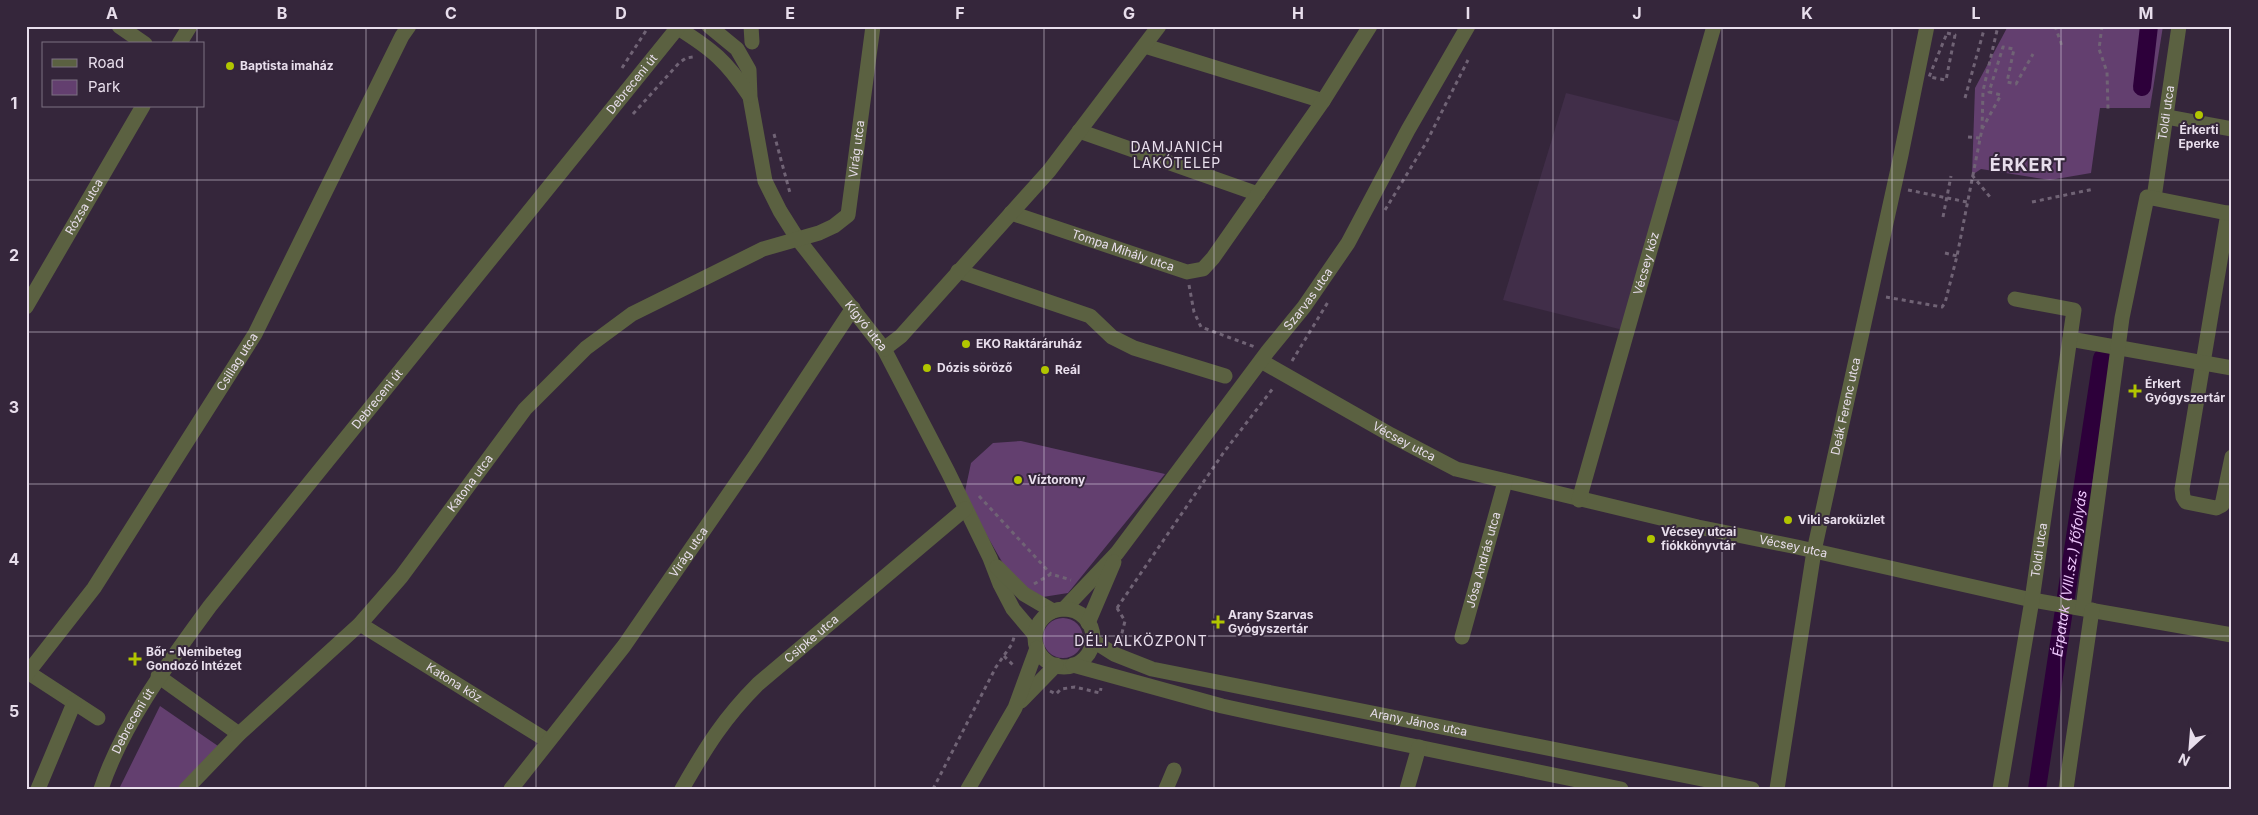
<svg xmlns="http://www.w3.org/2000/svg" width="2258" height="815" font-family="Inter,sans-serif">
<rect width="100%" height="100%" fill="#35263b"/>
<path fill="#412e49" d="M1566 93 1686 123 1627 331 1503 300Z"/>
<path fill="#633f6f" d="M2008 26H2163L2150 108H2100L2091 173 2050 180 1981 169 1972 175 1975 88Z
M1021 441 1165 474 1068 593 1024 600 964 496 971 463 993 443Z
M1043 638a20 20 0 1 1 40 0a20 20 0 1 1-40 0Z
M160 706 218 746 178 789H119Z"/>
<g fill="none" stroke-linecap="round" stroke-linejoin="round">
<g stroke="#2d003a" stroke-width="18">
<path d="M2142 87 2149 26"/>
<path id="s1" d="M2037 789 2102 358"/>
</g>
<path stroke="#706375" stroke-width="3" stroke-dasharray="4 4" stroke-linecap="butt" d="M2055 26 2062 46
M2102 26 2099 49 2107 72 2108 109
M1947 33 1955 35 1946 80 1929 77Z
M622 68 649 26
M1965 98 1985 26
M633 114 679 63 686 58 693 57
M1982 129 2001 95 1989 92 2003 47 2014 49 2007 82 2016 84 2033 54
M774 134 790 193
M1968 137 1980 138
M1972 175 1990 197
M1908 190 1967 202
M2032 202 2094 189
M1385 210 1426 143 1468 60
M1943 217 1951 176
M1945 253 1957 256
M1189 285 1194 312 1201 327 1255 347
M1886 297 1942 307 1945 303 1957 256 1982 129 1983 91 1998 26
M1292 361 1328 302
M979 496 1051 574
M1034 584 1051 574 1071 580
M1117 608 1224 452 1274 387
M1117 608 1125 621 1120 641
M1004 656 1014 666
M1050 691 1056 694 1061 689 1075 687 1100 693 1101 688
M933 789 996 667 1012 644 1015 634"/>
<g stroke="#5b6141" stroke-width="15">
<path d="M119 26 145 44"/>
<path id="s2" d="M709 26 737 49 749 70 750 97 765 181 780 211 797 238 884 349 948 472 990 558 1000 584 1013 609 1035 635"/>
<path d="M751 26 752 42"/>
<path d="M678 28C713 50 726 61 749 95"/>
<path d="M179 44 190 26"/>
<path d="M1145 46 1323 101"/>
<path d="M2167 117 2232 129"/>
<path d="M1079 131 1258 194"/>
<path id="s3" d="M2154 198 2179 26"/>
<path id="s4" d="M1011 213 1187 272 1203 269 1213 258 1323 101 1370 26"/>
<path d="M2228 213 2182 489 2183 497 2186 502 2216 508 2222 505 2232 457"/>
<path d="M958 271 1090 316 1112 337 1134 348 1225 376"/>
<path id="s5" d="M26 307 143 106"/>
<path d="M2070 339 2232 368"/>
<path d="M884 349 901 336 1049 171 1159 26"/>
<path id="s6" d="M1261 361 1391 435 1456 469 1698 527 1797 547 2032 600 2232 635"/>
<path id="s7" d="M1579 500 1714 26"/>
<path d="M997 567 1024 594 1053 611"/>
<path d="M2083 608 2122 318 2147 197 2232 214"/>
<path id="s8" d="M1064 609 1117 553 1268 351 1304 307 1348 243 1408 130 1468 26"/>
<circle cx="1064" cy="638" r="29"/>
<path d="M1088 623 1114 562"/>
<path id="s9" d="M360 624 548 741"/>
<path id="s10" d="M1462 637 1505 482"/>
<path id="s11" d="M1092 640 1114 654 1152 669 1752 789"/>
<path d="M1073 665 1222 706 1282 719 1621 789"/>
<path d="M29 673 98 718"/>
<path id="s12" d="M26 675 94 588 255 334 402 36 409 26"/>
<path d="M158 676 239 734"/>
<path d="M1021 701 1056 665"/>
<path d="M38 789 74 703"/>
<path id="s13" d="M101 789C123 723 169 662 210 606L679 26"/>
<path id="s14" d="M186 789 239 734 360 624 401 577 525 409 586 348 632 314 763 249 819 233 834 226 848 215 873 26"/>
<path id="s15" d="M511 789 624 646 755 456 853 308"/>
<path id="s16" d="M682 789C706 747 724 718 758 684L965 509"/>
<path d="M968 789 1015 708 1037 648"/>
<path d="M1166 789 1174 770"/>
<path d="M1407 789 1419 747"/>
<path id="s17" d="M1777 789 1814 551 1901 155 1927 26"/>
<path id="s18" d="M2000 789 2032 600 2074 310 2015 299"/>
<path d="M2066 789 2092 610"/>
</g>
</g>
<path fill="none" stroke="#e8deec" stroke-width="1" stroke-opacity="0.55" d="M197 26V44M366 26V789M536 26V789M705 26V789M875 26V789M1044 26V789M1214 26V789M1383 26V789M1553 26V789M1722 26V789M1892 26V789M2061 26V789M197 106V789M26 180H2232M26 332H2232M26 484H2232M26 636H2232"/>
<g fill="#b1c500" stroke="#35263b" stroke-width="2">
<circle cx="230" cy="66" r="5"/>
<circle cx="2199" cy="115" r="5"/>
<circle cx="966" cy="344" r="5"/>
<circle cx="927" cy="368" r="5"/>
<circle cx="1045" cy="370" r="5"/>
<path d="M2132.5 383.5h5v5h5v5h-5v5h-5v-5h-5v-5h5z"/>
<circle cx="1018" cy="480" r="5"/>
<circle cx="1788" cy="520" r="5"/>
<circle cx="1651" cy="539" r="5"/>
<path d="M1215.5 614.5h5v5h5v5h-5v5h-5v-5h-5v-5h5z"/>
<path d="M132.5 651.5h5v5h5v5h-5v5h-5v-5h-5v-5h5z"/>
</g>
<g text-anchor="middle" stroke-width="4" stroke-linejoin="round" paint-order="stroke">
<g font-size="12" font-weight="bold" fill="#e8deec" stroke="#35263b" text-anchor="start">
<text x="240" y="70">Baptista imaház</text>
<text x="2199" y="134" text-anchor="middle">Érkerti<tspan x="2199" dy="14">Eperke</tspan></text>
<text x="976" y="348">EKO Raktáráruház</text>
<text x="937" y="372">Dózis söröző</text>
<text x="1055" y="374">Reál</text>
<text x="2145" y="388">Érkert<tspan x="2145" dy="14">Gyógyszertár</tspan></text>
<text x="1028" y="484">Víztorony</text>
<text x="1798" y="524">Viki saroküzlet</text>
<text x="1661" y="536">Vécsey utcai<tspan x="1661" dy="14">fiókkönyvtár</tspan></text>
<text x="1228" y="619">Arany Szarvas<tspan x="1228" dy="14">Gyógyszertár</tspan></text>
<text x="146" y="656">Bőr - Nemibeteg<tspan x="146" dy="14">Gondozó Intézet</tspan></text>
</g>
<g font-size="12" fill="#e8deec" stroke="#35263b">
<text dy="4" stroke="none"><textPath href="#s13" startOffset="885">Debreceni út</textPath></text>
<text dy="4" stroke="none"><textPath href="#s3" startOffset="86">Toldi utca</textPath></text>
<text dy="4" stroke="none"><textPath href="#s14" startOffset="960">Virág utca</textPath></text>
<text dy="4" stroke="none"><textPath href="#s5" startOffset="116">Rózsa utca</textPath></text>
<text dy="4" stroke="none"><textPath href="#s4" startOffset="118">Tompa Mihály utca</textPath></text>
<text dy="4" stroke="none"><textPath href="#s7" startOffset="246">Vécsey köz</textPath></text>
<text dy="4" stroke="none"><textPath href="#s8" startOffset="395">Szarvas utca</textPath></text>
<text dy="4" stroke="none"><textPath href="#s2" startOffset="350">Kígyó utca</textPath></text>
<text dy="4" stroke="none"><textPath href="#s12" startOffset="378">Csillag utca</textPath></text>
<text dy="4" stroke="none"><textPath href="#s13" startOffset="480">Debreceni út</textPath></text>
<text dy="4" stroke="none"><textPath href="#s17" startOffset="389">Deák Ferenc utca</textPath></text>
<text dy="4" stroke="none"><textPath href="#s6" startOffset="164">Vécsey utca</textPath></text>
<text dy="4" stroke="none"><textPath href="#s14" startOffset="419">Katona utca</textPath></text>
<text dy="4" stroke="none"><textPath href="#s6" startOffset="569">Vécsey utca</textPath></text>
<text dy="4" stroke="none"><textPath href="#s18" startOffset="242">Toldi utca</textPath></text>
<text dy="4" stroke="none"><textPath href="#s15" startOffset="296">Virág utca</textPath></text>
<text dy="4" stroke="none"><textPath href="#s10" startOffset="80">Jósa András utca</textPath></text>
<text dy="4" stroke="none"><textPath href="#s16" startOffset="200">Csipke utca</textPath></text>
<text dy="4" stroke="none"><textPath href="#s9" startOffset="111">Katona köz</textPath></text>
<text dy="4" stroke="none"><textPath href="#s13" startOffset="75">Debreceni út</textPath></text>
<text dy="4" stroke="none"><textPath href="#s11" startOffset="339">Arany János utca</textPath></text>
</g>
<g font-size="14" letter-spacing="1" fill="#e8deec" stroke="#35263b">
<text x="1177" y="152">DAMJANICH<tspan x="1177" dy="16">LAKÓTELEP</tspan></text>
<text x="1141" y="646">DÉLI ALKÖZPONT</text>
</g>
<g font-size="14" font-style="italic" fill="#eec6fc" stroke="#35263b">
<text dy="5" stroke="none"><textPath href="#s1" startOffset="218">Érpatak (VIII.sz.) főfolyás</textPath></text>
</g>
<g font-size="18" font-weight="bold" letter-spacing="1" fill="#e8deec" stroke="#35263b">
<text x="2028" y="171">ÉRKERT</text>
</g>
</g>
<rect width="2258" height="815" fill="none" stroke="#35263b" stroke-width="55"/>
<rect x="42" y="42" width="162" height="65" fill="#35263b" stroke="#7d7082"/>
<rect x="52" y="59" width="25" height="8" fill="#5b6141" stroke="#7d7082"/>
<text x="88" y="68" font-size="15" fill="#e8deec">Road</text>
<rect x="52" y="80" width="25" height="15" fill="#633f6f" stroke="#7d7082"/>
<text x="88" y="92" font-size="15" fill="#e8deec">Park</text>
<g transform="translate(2190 748) rotate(206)" stroke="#35263b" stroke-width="4" paint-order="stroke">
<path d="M0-4L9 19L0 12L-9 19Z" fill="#e8deec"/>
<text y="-8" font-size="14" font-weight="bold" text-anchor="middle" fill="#e8deec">N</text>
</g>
<rect x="28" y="28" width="2202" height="760" fill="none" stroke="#e8deec" stroke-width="2"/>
<g font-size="16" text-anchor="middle" font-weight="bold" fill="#e8deec">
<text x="112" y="19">A</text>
<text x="282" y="19">B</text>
<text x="451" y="19">C</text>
<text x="621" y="19">D</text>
<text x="790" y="19">E</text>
<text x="960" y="19">F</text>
<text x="1129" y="19">G</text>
<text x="1298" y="19">H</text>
<text x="1468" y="19">I</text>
<text x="1637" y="19">J</text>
<text x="1807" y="19">K</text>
<text x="1976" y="19">L</text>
<text x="2146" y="19">M</text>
<text x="14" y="109">1</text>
<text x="14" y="261">2</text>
<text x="14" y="413">3</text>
<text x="14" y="565">4</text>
<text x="14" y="717">5</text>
</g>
</svg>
